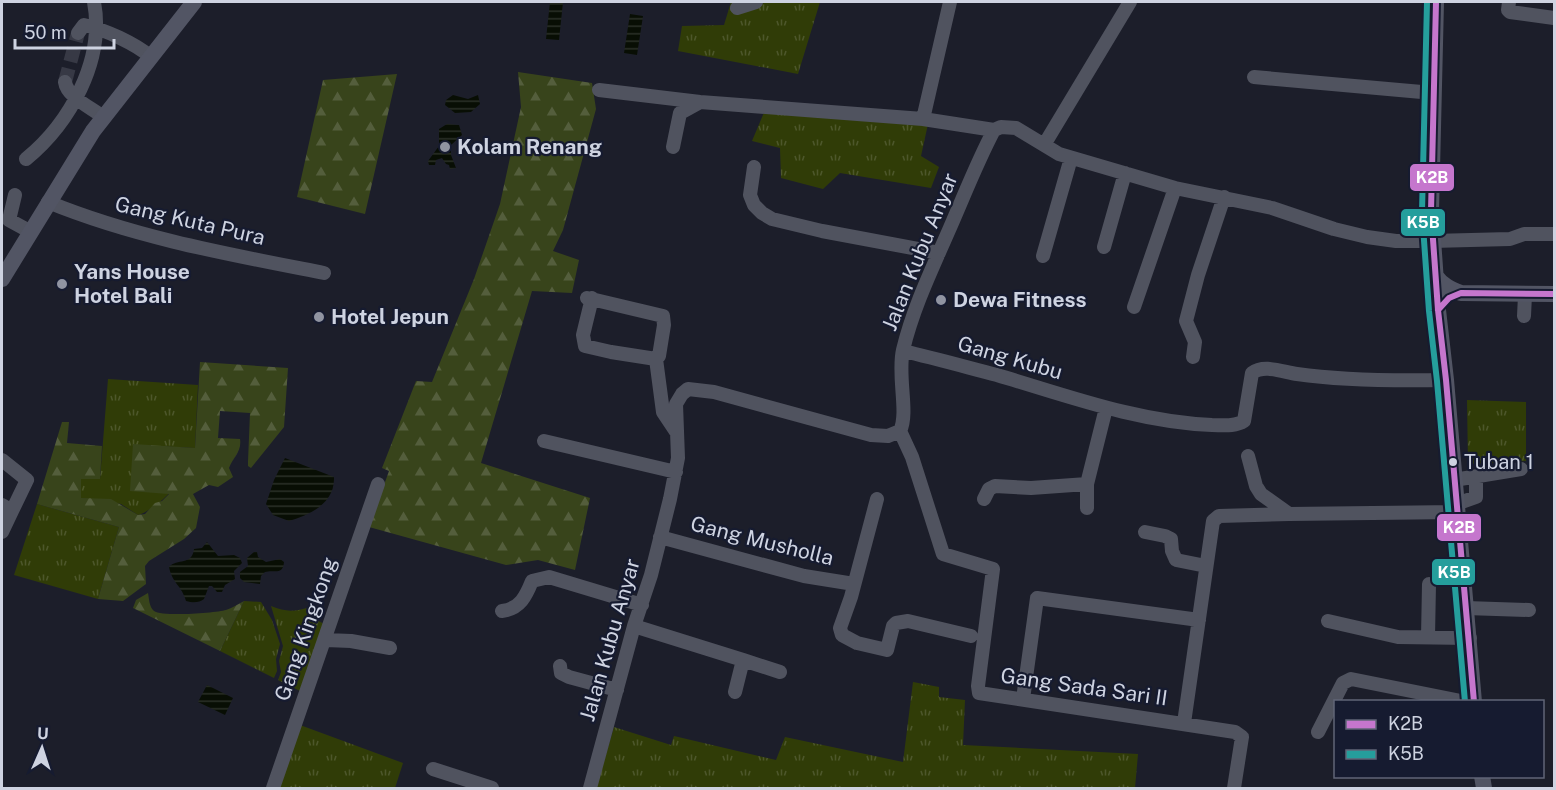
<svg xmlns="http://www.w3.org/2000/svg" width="1556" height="790" font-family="'Public Sans',sans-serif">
<defs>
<pattern id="grass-tufts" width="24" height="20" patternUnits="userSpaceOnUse" patternTransform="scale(1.5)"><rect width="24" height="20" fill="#303c07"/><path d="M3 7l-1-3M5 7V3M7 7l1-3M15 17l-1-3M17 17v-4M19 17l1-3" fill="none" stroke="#4d572b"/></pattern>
<pattern id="forest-firs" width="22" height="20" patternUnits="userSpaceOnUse" patternTransform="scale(1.5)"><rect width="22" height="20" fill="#38441b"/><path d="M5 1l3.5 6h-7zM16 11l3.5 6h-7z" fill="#545e3c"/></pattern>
<pattern id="water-rules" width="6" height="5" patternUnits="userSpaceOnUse" patternTransform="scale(1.5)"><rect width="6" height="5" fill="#080e04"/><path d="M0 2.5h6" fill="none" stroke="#2b3028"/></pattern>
</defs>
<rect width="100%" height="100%" fill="#1c1e2a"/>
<path fill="url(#grass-tufts)" d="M731 2H750L762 4 765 2H820L798 74 678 51 682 26 724 25Z
M765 110 928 124 921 156 939 167 931 188 840 173 823 189 781 178 780 148 752 141Z
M108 379 198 385 195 448 133 445 169 493C165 499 145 514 138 515L121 504 81 498V479H100Z
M1467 400 1526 402V461L1468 464Z
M37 504 119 527 98 599 14 575Z
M244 601 261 602 272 620 280 644 276 659 277 671 274 678 220 651Z
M271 606C285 612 295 612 310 607L315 619 326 625 302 692 278 680 281 672 279 661 283 646Z
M913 682 939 687V697L965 700 963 745 1138 754 1135 788H596L614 727 671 745 674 736 776 760 785 737 903 762Z
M300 725 403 763 395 788H280Z"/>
<path fill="url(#forest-firs)" d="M518 72 592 83 596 109 563 230 553 251 579 260 572 293 532 291 481 463 590 498 575 570 538 560 506 565 369 527 389 471 382 468 416 381 432 382 474 279 500 204 521 107Z
M397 74 365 214 297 197 323 80Z
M200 362 288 368 284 427 251 468 248 466V462L250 413 220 411 218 438 240 439C242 452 233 457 229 468L233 477 218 487 209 485 193 494 200 507 196 528 184 539 149 561 145 566 146 584 123 601 98 599 119 527 37 504 62 422H69L67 443 102 446 100 479H81V498L111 499 138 515 145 514 155 503 162 501 169 494 130 491 133 444 195 448Z
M148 593C149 598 149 607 154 611 162 617 216 613 226 610 232 608 238 604 244 601L220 651 133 608 136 600Z"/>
<path fill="url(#water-rules)" d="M550 2H563L559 40 546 39Z
M630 14 643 16 637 55 624 53Z
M453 95 468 99 478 95 480 104 471 112 455 113 445 105 446 100Z
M447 124 459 125 462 135 451 145V155L456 168 450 169 449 165 446 164 442 158 436 160 435 165H429L428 161 439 146V129Z
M285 458 334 477C335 503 312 514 289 521L273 515 266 504 274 480Z
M207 542 218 556 234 555 240 558 242 563 234 571 235 579 225 585 222 592H217L212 586H209L204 599C199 603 193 603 186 601 182 586 172 583 169 567 177 558 192 566 194 549L202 548Z
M254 552H257L258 557 266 562 280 559 284 562C283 576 274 569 265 572L261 576 260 584 244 582 240 578V572L248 566 247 558Z
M207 685 233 698 225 715 198 702Z"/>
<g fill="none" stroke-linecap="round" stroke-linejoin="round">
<path stroke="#373945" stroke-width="14" stroke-dasharray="14 7" stroke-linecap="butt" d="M65 82 78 33"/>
<path stroke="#50535f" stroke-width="14" d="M1509 2 1508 10 1510 12 1554 18
M737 8 756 2
M78 33 84 25C104 29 136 44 151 57
M1254 77 1433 93
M65 82C67 97 92 108 103 117
M599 90 700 102 923 119 994 130
M923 119 950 2
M1044 145 1130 2
M673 147 680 113 700 102
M26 159C70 123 105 60 94 2
M754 167 750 195 754 205 762 213 772 219 822 231 939 253
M15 195 9 220 31 232
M48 202C136 238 232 255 324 273
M1104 247 1125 173
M1043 256 1071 158
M587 298 663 316 664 325 659 356 656 359 663 412 677 433
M592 298 583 335 585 346 611 352 656 359
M1134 307 1175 188
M1524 316 1525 295
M903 351C934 358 966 367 997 375 1068 396 1138 422 1212 425 1222 425 1235 427 1244 421L1252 373C1264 364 1283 372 1297 374 1346 381 1397 381 1446 380
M1193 357 1195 342 1186 321 1198 275 1224 197
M900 431 912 457 943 554 993 569 978 686 979 693 1235 732 1242 737 1234 788
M544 441 676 472
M1248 456 1256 486 1261 494 1289 514 1456 512
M2 460 27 480 12 511
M1454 480 1521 469
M1087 484V508
M877 499 851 597 840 628 842 635 857 643 887 650 893 626 896 623 908 621 971 636
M984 499 989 489 995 486 1031 488 1087 484 1106 408
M1456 504 1476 497V477
M2 505 12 511 2 532
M1145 532 1165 536 1171 539 1172 551 1176 560 1206 566
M660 537 804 576 854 584
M1466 608 1529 610
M502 611C520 609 526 596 532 581L549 577 642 605
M1328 621 1398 637 1470 638
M634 626 743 660
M1428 637 1429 584
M326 640 351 641 390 648
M560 666 561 673 569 677 617 690
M735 692 743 660 780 672
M1023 699 1037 598 1199 620
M1184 723 1213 521 1219 516 1289 514
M1318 732 1343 683 1351 679 1466 702
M433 769 492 788
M273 788 378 484
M590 788 634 626 651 575 670 499 678 458 676 404 682 394 688 389 714 392 871 435 888 436 900 431C909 413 897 375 903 350 913 308 932 269 949 230 964 196 977 162 994 130L1001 127 1016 128 1059 154 1175 188 1272 208 1334 229 1367 237 1396 241H1432L1510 239 1524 234H1554"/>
<path stroke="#525564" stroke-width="16" d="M1436 2 1431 211 1438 310 1446 380 1474 702
M1435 275C1442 285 1450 289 1461 293L1554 294
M2 279 93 131 194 2
M1482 776 1484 788"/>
<defs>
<path id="bus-1" d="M1436 2 1431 211 1438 310 1446 380 1474 702
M1438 310 1449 298 1461 293 1554 294"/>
<path id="bus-2" d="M1427 2 1422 212 1429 311 1437 381 1465 702"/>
</defs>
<use href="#bus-1" stroke="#161b30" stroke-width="10"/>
<use href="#bus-2" stroke="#161b30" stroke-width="10"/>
<use href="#bus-1" stroke="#c576cd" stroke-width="6"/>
<use href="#bus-2" stroke="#259e9c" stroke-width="6"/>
</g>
<g fill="#9094a1" stroke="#161b30" stroke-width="2">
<circle cx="445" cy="147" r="6"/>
<circle cx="62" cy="284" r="6"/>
<circle cx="941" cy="300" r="6"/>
<circle cx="319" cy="317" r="6"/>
</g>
<circle fill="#ced3e1" stroke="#161b30" stroke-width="2" cx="1453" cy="462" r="5"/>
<g text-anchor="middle" stroke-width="4.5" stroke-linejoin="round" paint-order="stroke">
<g font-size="20" fill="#ced3e1" stroke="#161b30" text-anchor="start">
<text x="1464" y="469">Tuban 1</text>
</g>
<g font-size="21" font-weight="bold" fill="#ced3e1" stroke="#161b30" text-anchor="start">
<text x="457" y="154">Kolam Renang</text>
<text x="74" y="279">Yans House<tspan x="74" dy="24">Hotel Bali</tspan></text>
<text x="953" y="307">Dewa Fitness</text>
<text x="331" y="324">Hotel Jepun</text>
</g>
<g font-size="21" fill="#ced3e1" stroke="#161b30">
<text transform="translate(190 221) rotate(13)" y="7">Gang Kuta Pura</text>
<text transform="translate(920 252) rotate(-68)" y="7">Jalan Kubu Anyar</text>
<text transform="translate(1010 358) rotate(16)" y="7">Gang Kubu</text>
<text transform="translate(762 541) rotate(14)" y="7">Gang Musholla</text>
<text transform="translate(306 629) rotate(-71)" y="7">Gang Kingkong</text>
<text transform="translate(610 640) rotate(-74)" y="7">Jalan Kubu Anyar</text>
<text transform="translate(1084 687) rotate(8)" y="7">Gang Sada Sari II</text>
</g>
</g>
<g stroke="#161b30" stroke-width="2">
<rect x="1409" y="163" width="46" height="29" rx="6" fill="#c576cd"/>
<rect x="1400" y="208" width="46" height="29" rx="6" fill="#259e9c"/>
<rect x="1436" y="513" width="46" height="29" rx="6" fill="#c576cd"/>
<rect x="1431" y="558" width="45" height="28" rx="6" fill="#259e9c"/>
</g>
<g font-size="16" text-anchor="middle" font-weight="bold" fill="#fff">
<text x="1432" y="183">K2B</text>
<text x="1423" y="228">K5B</text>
<text x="1459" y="533">K2B</text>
<text x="1454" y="578">K5B</text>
</g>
<rect width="1556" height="790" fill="none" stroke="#ced3e1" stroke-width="6"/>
<rect x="1334" y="700" width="210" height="78" fill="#161b30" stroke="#606577" stroke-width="1.5"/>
<rect x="1346" y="720" width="30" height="9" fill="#c576cd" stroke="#606577" stroke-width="1.5"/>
<text x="1388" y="730" font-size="18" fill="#ced3e1">K2B</text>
<rect x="1346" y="750" width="30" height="9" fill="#259e9c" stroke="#606577" stroke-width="1.5"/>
<text x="1388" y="760" font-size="18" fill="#ced3e1">K5B</text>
<g transform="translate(42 748) rotate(3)" stroke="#161b30" stroke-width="4.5" paint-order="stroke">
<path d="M0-4.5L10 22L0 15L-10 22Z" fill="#ced3e1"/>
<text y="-9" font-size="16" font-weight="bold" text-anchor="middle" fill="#ced3e1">U</text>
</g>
<path d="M15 39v9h99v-9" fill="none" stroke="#ced3e1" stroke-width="3"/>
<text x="24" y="39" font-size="18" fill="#ced3e1" stroke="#161b30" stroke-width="4.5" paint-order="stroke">50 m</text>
</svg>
